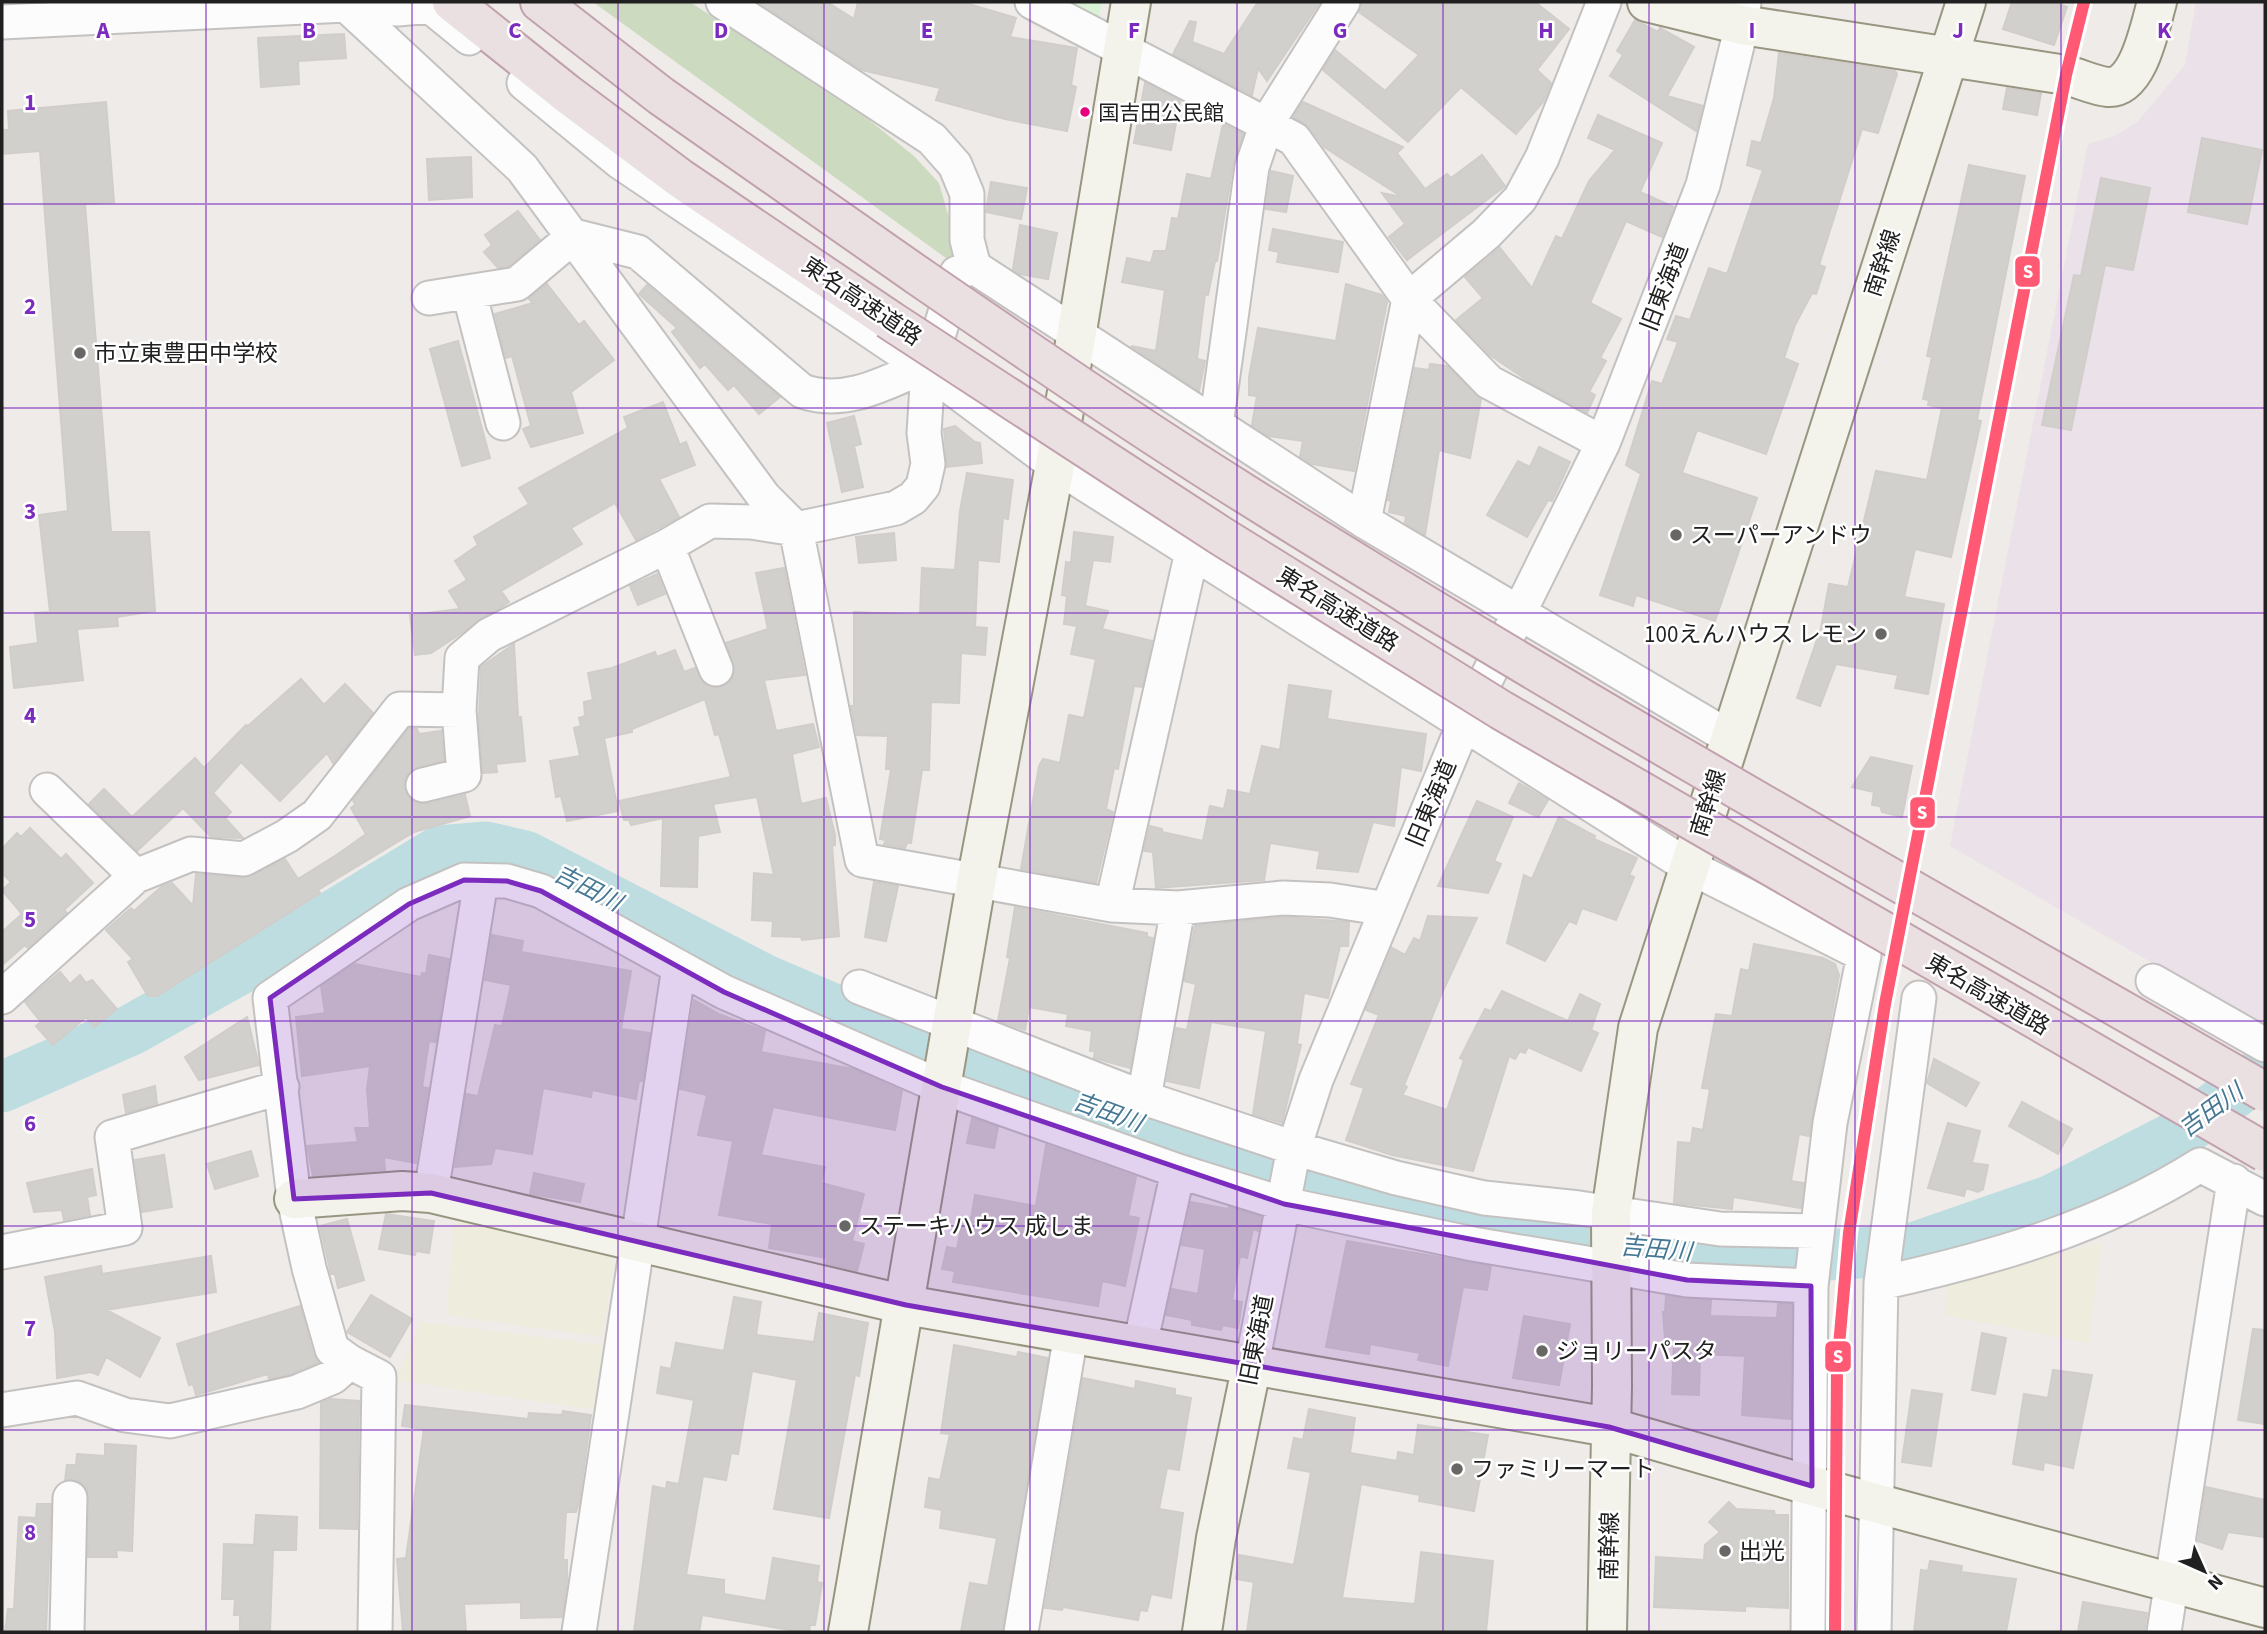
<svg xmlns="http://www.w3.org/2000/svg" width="2267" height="1634" font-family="'Source Sans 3','Noto Sans JP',sans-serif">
<rect width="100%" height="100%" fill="#eeebe8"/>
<path fill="#ebe1e8" d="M2196 2H2265V1028L1950 846 2088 144 2115 136 2138 121 2185 65Z"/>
<path fill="#eeecdc" d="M455 1217 606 1252 614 1262 602 1337 446 1315Z
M2101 1242 2089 1343 1944 1315 1948 1284Z
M421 1322 603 1345 596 1410 395 1380Z"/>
<path fill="#ccdbbf" d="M593 2H690L869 120 914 156 939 183 958 249 950 261Z"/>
<path fill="#d9f2d5" d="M1055 2H1102L1099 16 1089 20Z"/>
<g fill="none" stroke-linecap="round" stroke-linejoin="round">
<path stroke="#bedde0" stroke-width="51" d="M2 1087 131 1030 306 932 440 851 486 847 525 856 765 980 901 1038 1242 1161 1381 1204 1535 1237 1684 1252 1795 1257 1907 1250 2052 1200 2175 1137 2265 1070"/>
</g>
<path fill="#d2d0cd" stroke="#d1cdca" stroke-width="2" d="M758 2H827L854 19 858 2H962L1016 18 1010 37 1077 48 1071 85 1076 87 1067 131 1005 119 936 100 940 88 862 70Z
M1258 2H1320L1267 81 1258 68 1252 95 1173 54 1190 21 1196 22 1192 42 1224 54Z
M1362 2H1535L1569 29 1537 70 1551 83 1543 102 1516 134 1461 87 1408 142 1323 70 1335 50 1385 91 1419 55 1359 12Z
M2012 2H2052L2067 7 2054 45 2003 29Z
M1635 20 1658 32 1660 28 1694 47 1667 96 1703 106 1696 131 1610 76 1623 55 1617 51Z
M344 34 346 58 298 61 299 84 261 87 258 38Z
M1779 53 1895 71 1897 74 1878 133 1862 129 1819 265 1825 267 1816 294 1812 293 1795 325 1784 358 1798 364 1766 454 1697 430 1682 473 1757 498 1715 621 1636 595 1633 606 1600 595 1641 474 1626 465 1652 381 1662 384 1678 342 1667 339 1676 316 1690 320 1709 268 1727 274 1763 170 1747 165 1752 141 1761 143 1774 98Z
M1145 83 1180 101 1171 150 1134 143Z
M2007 88 2041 93 2037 115 2003 109Z
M106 102 114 202 85 204 111 532H149L155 611 117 617 118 626 77 629 83 680 14 688 10 647 38 643 35 613 50 612 39 515 68 511 40 151 2 154V130H9L8 111Z
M1303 102 1403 147 1397 153 1425 189 1447 174 1451 178 1482 155 1505 186 1407 260 1389 237 1405 224 1382 193 1402 197 1324 147 1309 127 1293 117Z
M1598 115 1662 143 1640 192 1674 207 1662 237 1626 221 1590 303 1621 319 1600 358 1606 361 1589 392 1595 395 1587 413 1531 383 1490 355 1456 320 1483 298 1465 277 1500 248 1532 288 1556 236 1562 239 1589 181 1615 150 1588 138Z
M1223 124 1243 134 1233 164 1217 261H1215L1208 295 1205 294 1197 359 1205 361 1199 391 1131 346 1156 351 1165 290 1122 282 1127 258 1151 263 1154 251H1166L1172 218 1178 219 1187 174 1211 179Z
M2202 138 2262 150 2247 224 2188 212Z
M471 157 472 197 429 200 427 159Z
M1969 165 2025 176 1977 420 1981 421 1951 557 1915 549 1904 597 1944 604 1928 694 1895 688 1898 675 1836 664 1820 706 1797 698 1821 628 1829 584 1848 587 1876 471 1927 480 1942 408 1928 405 1929 400 1923 399 1932 357 1927 356Z
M1271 171 1293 176 1286 212 1266 209Z
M2101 178 2150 188 2133 270 2105 265 2071 430 2042 425 2074 275 2081 276Z
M991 182 1027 188 1021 219 986 212Z
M518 211 540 240 509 266 498 268 484 252 492 245 485 235Z
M1020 225 1057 233 1048 279 1020 274 1013 269Z
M1273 229 1343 242 1338 272 1277 262 1279 252 1269 250Z
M547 284 579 325 584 321 614 360 571 392 583 433 531 447 523 429 531 426 512 356 506 358 495 314 533 303 529 299Z
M1346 284 1382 295 1387 302 1354 471 1312 464 1300 457 1303 441 1268 436 1252 425 1257 396 1249 395V377L1258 328 1336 341Z
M647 285 780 397 759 414 734 385 728 390 705 364 700 368 672 332 677 328 639 294Z
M458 341 490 458 462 466 430 349Z
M1430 364 1447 366 1481 399 1470 458 1439 450 1425 535 1405 523 1406 516 1389 512 1391 501 1388 500 1415 368 1429 370Z
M663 402 680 445 686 442 695 465 659 479 679 517 636 540 615 503 571 528 582 544 501 591 509 602 431 653 415 655 410 615 460 609 449 591 467 580 455 561 478 545 474 537 529 504 519 488 628 428 624 417Z
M854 416 861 444 854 446 863 487 842 492 827 423Z
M955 426 975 442 980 443 982 463 947 467 944 429Z
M1539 447 1570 462 1552 501 1548 500 1527 537 1487 515 1518 461 1530 467Z
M967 473 1013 480 1008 519 1003 518 999 562 978 560 975 627 987 628 985 655 961 653 959 703 931 702 929 770H922L911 843H907L905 848 884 844 886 840 880 839 891 769H886L888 736 857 735 851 706H854V612L920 615 922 568 955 570 960 511Z
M1074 532 1113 537 1110 562 1093 560 1085 606 1108 611 1102 629 1152 641 1142 687 1134 686 1118 769 1114 768 1106 809 1113 812 1096 883 1021 869 1039 766 1043 759 1060 763 1069 715 1084 718 1096 659 1071 654 1077 626 1064 624 1067 596 1062 595 1066 562 1071 563Z
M894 533 896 560 859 563 856 537Z
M784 568 805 675 764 680 776 731 813 724 819 747 792 754 801 804 826 798 835 835V845L832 846 839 936 802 940 801 937 772 936 773 921 752 920 754 873 774 875 757 797 713 804 720 832 698 836 697 887 661 886 663 818 631 825 629 820H624L619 801 731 777 719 734 715 735 705 699 632 729V732L604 738 618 811 567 821 561 796 556 797 550 761 580 756 574 728 581 726 579 718 585 716 584 702 593 700 588 673 612 668 655 652 657 657 675 650 684 672 695 668 705 684 714 688 731 681 735 671 726 643 768 629 756 573Z
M657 574 665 594 638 605 630 586Z
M514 644 518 717H521L525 761 496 764 497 772 483 773 479 720 481 667Z
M301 679 324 705 345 684 373 713 333 763 327 753 280 801 241 762 213 793 231 812 225 818 243 838 211 837 183 808 137 851 89 804 104 789 132 817 195 758 204 768 246 725 248 726Z
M1289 685 1331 691 1327 719 1426 734 1421 771 1401 767 1394 826 1373 822 1358 872 1317 868 1320 851 1270 843 1264 880 1156 888 1153 852 1144 851 1150 826 1162 829V832L1203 841 1210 806 1224 809 1228 790 1250 794 1262 746 1280 750Z
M409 728 417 729 419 734 441 731 444 760 409 772 404 780 409 798 417 803 427 804 465 795 470 816 414 832 318 890 320 893 184 979 157 996H148L128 962 133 959 106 930 131 908 134 911 161 887 172 883 193 906 196 874 243 878 285 859 298 879 338 854 366 834 351 808 355 805 353 800Z
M1871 757 1912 766 1902 817 1882 812 1880 806 1872 805 1874 792 1852 787Z
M1519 783 1548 800 1538 817 1509 803Z
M1477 801 1513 817 1494 861 1501 864 1488 893 1438 886Z
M1559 817 1595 836 1594 839 1637 858 1629 875 1634 877 1616 920 1582 908 1576 924 1569 921 1545 961 1507 943 1524 875 1532 879Z
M30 828 61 859 66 854 93 883 64 910 67 913 28 948 25 945 2 965V932L22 914 2 890 11 882 2 873V849L17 833 21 837Z
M874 882 898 886 886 941 865 937Z
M1015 907 1147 933V937L1153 938 1130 1068 1094 1058 1095 1051H1090L1092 1031 1066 1026 1068 1014 1029 1007 1025 1030 998 1021 1010 958 1007 957Z
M1428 916 1477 918 1441 995 1404 1085 1407 1087 1402 1095 1447 1110 1464 1060 1460 1058 1485 1009 1491 1011 1502 991 1568 1021 1580 994 1600 1004 1591 1030 1598 1033 1581 1071 1528 1047 1525 1053 1520 1051 1515 1059 1509 1056 1473 1171 1392 1155 1346 1140 1364 1088 1351 1084 1379 1015 1366 1010 1392 948 1405 955 1414 938 1420 941Z
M1284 917 1349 922 1348 946H1340L1328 998 1304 993 1297 1044 1301 1045 1282 1123 1253 1114 1266 1031 1211 1022 1199 1088 1167 1081 1176 1028 1187 1030 1196 984 1184 981 1195 926Z
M492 935 523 941 521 952 631 971 621 1029 650 1033 642 1081H639L636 1099 592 1090 591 1097 543 1088 532 1154 495 1148 491 1164 455 1167 466 1094 478 1096 495 1025 502 1026 511 985 485 980Z
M1754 944 1823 958 1835 964 1839 975 1809 1136 1799 1134 1791 1181 1804 1183 1801 1208 1733 1197 1732 1209 1674 1203 1678 1142 1691 1143 1693 1128 1703 1130 1710 1089 1702 1088 1716 1014 1732 1016 1741 969 1749 971Z
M429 955 449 959 436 1042 429 1041 422 1087 428 1088 416 1163 384 1157 385 1170 313 1176 307 1146 358 1142 355 1128H370L367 1089 370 1066 302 1076 296 1017 325 1013 321 986 355 964 421 977 422 973 426 974Z
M60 972 70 984 80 975 86 983 92 980 117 1009 94 1027 86 1017 53 1045 36 1026 41 1022 25 1002Z
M694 1000 721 1015 765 1031 761 1052 853 1069 902 1091 895 1130 773 1107 761 1155 825 1167 821 1183 864 1194 852 1241 864 1244 857 1271 826 1264 827 1258 769 1248 772 1224 719 1215 733 1141 698 1135 707 1095 680 1089Z
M247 1017 259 1065 199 1080 185 1057Z
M1934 1059 1979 1083 1966 1106 1927 1083Z
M155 1086 157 1104 126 1113 123 1095Z
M2022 1102 2072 1129 2058 1154 2009 1126Z
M972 1118 998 1127 994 1148 967 1143Z
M1948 1123 1980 1131 1972 1163 1988 1165 1983 1189 1978 1192 1966 1188 1964 1196 1928 1188Z
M1046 1145 1136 1177 1128 1216 1139 1218 1125 1286 1102 1281 1098 1306 953 1282 955 1271 942 1269 947 1247 957 1249 963 1217 971 1219 975 1195 1036 1206Z
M251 1151 258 1176 215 1189 207 1164Z
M164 1155 172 1207 142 1212 135 1160Z
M92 1169 96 1195 87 1197 90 1215 64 1220 62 1210 34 1212 27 1183Z
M534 1173 584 1184 580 1202 530 1194Z
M1191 1202 1228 1209 1229 1207 1261 1217 1258 1231 1253 1229 1247 1258 1240 1256 1232 1300 1242 1302 1238 1328 1223 1325 1221 1330 1192 1325V1320L1166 1315 1172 1289 1198 1294 1205 1249 1182 1245Z
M386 1214 434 1221 429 1253 416 1251 415 1255 379 1249Z
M347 1219 364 1280 338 1288 335 1274H331L320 1226Z
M1347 1241 1491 1266 1487 1290 1463 1287 1448 1366 1418 1360 1420 1353 1370 1344 1369 1354 1326 1347Z
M211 1256 216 1292 106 1310 160 1338 140 1377 106 1357 98 1375 91 1372 57 1378 55 1332 45 1277 101 1266 102 1274Z
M371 1295 412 1319 390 1357 347 1332Z
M1666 1296 1711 1300 1710 1316 1777 1318 1778 1304H1792L1791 1419 1742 1415 1745 1356 1700 1354 1699 1395 1672 1394 1674 1339 1665 1338 1663 1312H1665Z
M734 1297 761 1302 756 1335 814 1342 819 1313 868 1323 859 1376 855 1375 829 1518 774 1509 797 1380 752 1371 738 1454 731 1453 726 1480 703 1476 686 1575 724 1580V1594L766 1601 773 1558 819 1566 817 1582 822 1583 815 1625H810L809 1632H802L702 1615 699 1632H634L653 1486 666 1489 667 1482 679 1484 694 1400 657 1393 661 1367 671 1369 676 1343 724 1351Z
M300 1306 313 1354 319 1362 291 1374 269 1379 268 1374 196 1395 193 1384 189 1385 177 1344Z
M1524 1316 1570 1324 1559 1385 1513 1378Z
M2253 1329 2265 1330V1424L2238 1420Z
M1982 1333 2006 1338 1995 1394 1972 1390Z
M954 1345 1017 1357 1018 1352 1048 1358 1002 1632H961L970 1583 988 1586 997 1538 940 1528 942 1510 925 1507 929 1478 940 1480 950 1434 941 1433Z
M2053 1370 2092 1375 2073 1468 2044 1462 2043 1470 2013 1464 2024 1394 2048 1398Z
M1083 1378 1135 1389 1136 1381 1175 1389V1395L1191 1398 1179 1470 1167 1468 1159 1509 1183 1513 1171 1598 1151 1594 1147 1611 1140 1610 1138 1620 1063 1607 1062 1610 1045 1608Z
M1912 1390 1942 1394 1931 1466 1902 1462Z
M331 1399 359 1401 357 1529 320 1528 321 1403Z
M405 1405 528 1419 529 1413 562 1415 563 1411 591 1415 579 1503 576 1512H566L563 1560H567V1580L562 1617 521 1618V1602L464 1604 466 1632H403L397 1559 406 1558 424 1429 402 1426Z
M1309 1409 1355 1418 1350 1453 1397 1461 1398 1452 1414 1455 1418 1425 1488 1435 1474 1511 1419 1501 1420 1495 1361 1484 1342 1598 1415 1604 1421 1552 1493 1561 1486 1632H1247L1254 1582 1236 1579 1239 1555 1294 1565 1311 1472 1288 1468 1294 1438 1303 1440Z
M105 1444 136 1446 132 1551 116 1550 117 1557H88L87 1489 79 1481 65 1480 67 1465H76L77 1454 105 1456Z
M2206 1487 2265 1500V1537L2228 1532 2222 1549 2198 1541Z
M1729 1502 1736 1509 1774 1511 1775 1515H1788V1608L1745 1606V1611L1654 1607 1656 1557 1704 1560 1705 1545 1720 1532 1709 1522Z
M37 1504H51L46 1632H5L8 1609H14L19 1517 36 1518Z
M256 1515 297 1517 296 1550H273L270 1630H240V1615H234L235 1599H222L224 1544 254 1545Z
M1930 1561 1962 1566 1961 1572 2016 1579 2006 1632H1914L1921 1570 1928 1571Z
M2083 1602 2147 1613 2144 1632H2078Z"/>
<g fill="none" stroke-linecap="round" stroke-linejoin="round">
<defs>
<path id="street" d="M425 2 469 38
M723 2 932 139 955 165 967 194V240L974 267 1364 521 1729 737
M1032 2 1294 139 1409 299 1489 382 1603 443
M346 5 522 168 764 497 796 529 862 860 1112 905 1178 908 1283 898 1330 900 1387 909
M2 22 346 5 398 9 430 6
M524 83 620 162 928 370 1055 465 1688 866 1864 955 1830 1123 1811 1286 1808 1632
M469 292 503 423
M429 298 517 284 574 236 638 252 802 391C844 406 884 384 922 367
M1216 425 1252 167 1267 123 1343 2
M1364 521 1409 299 1486 234 1520 199 1542 158 1604 2
M667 546 716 669
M423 785 464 775 459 710 462 658 489 635 667 546 710 521 751 522 796 529 896 508 913 498 923 486 928 464 924 433 928 370 957 273
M47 790 136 876
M1112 905 1192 552
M2153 981 2265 1045
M859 987 1144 1098 1294 1148 1396 1178 1484 1198 1579 1208 1720 1229 1816 1231
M2 997 136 876 191 854 244 859 287 836 317 815 400 709 459 710
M1144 1098 1178 908
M431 1193 481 881
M2 1252 125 1228 112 1137 282 1087
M1881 1283 1919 998
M1140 1345 1178 1171
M1252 1364 1294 1148 1316 1080 1463 726 1603 443 1703 185 1742 25 1744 2
M2 1410 77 1398 125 1415 170 1421 297 1392 333 1377 350 1362
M67 1632 70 1498
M375 1632 379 1377 350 1362 332 1349 309 1268 294 1199 270 998 409 904 464 880 507 881 541 891 724 992 942 1087 1178 1171 1284 1204 1473 1244 1687 1280 1811 1286
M579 1632 679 967
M1021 1632 1071 1334
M1874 1632 1881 1283C1994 1258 2102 1227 2200 1165L2265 1199
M2164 1632 2234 1181"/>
<path id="secondary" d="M1647 2 1742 25 2066 75C2079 78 2095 86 2108 87 2139 89 2150 25 2157 2
M294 1199 402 1191 431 1193 906 1305 1609 1427 1812 1486 2265 1608
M848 1632 976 883 1055 465 1131 2
M1202 1632 1216 1538 1252 1364
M1607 1632 1612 1386 1611 1213 1638 1028 1966 2"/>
<path id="highway" d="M452 2 566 93 681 179 888 319
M540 2 661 96 917 275"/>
</defs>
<use href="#street" stroke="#c4c2c1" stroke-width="37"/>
<use href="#secondary" stroke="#989681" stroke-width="42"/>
<use href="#highway" stroke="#c2a1ae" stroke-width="42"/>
<use href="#street" stroke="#fcfcfc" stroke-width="33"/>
<use href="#secondary" stroke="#f4f3eb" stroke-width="38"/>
<use href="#highway" stroke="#eae0e2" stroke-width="38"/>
<defs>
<path id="highway-bridge" d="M917 275C1026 350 1135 425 1247 495 1580 704 1924 896 2265 1092
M888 319 1221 536 1501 710 2265 1152"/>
</defs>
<use href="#highway-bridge" stroke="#c2a1ae" stroke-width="42" stroke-linecap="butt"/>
<use href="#highway-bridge" stroke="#eae0e2" stroke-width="38"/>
<defs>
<path id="rail-1" d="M1835 1632 1837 1368 1849 1233 1885 1004 2066 75 2084 2"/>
</defs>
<use href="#rail-1" stroke="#fff" stroke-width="18"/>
<use href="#rail-1" stroke="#ff5973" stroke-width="12"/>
</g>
<path fill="#7b2cbf" fill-opacity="0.2" stroke="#7b2cbf" stroke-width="5" stroke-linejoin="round" d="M464 880 507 881 541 891 724 992 942 1087 1284 1204 1687 1280 1811 1286 1812 1486 1609 1427 906 1305 431 1193 294 1199 270 998 409 904Z"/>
<path fill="none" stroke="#7b2cbf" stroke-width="2" stroke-opacity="0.55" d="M206 2V1632M412 2V1632M618 2V1632M824 2V1632M1030 2V1632M1237 2V1632M1443 2V1632M1649 2V1632M1855 2V1632M2061 2V1632M2 204H2265M2 408H2265M2 613H2265M2 817H2265M2 1021H2265M2 1226H2265M2 1430H2265"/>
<circle fill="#e5007d" stroke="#fff" stroke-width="2.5" cx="1085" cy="112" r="6"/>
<g fill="#686766" stroke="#fff" stroke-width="2.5">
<circle cx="80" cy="353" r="7"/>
<circle cx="1676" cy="535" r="7"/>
<circle cx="1881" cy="634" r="7"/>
<circle cx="845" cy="1226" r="7"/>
<circle cx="1542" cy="1351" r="7"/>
<circle cx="1457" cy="1469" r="7"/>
<circle cx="1725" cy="1551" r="7"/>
</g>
<g text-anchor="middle" stroke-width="5" stroke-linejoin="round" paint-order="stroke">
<g font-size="21" fill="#202020" stroke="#fff" text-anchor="start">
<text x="1098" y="120">国吉田公民館</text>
</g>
<g font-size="23" fill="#202020" stroke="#fff">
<text transform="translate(1882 263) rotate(-72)" y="8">南幹線</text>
<text transform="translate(1664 287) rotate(-69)" y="8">旧東海道</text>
<text transform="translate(862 301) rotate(34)" y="8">東名高速道路</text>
<text transform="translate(1338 609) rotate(32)" y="8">東名高速道路</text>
<text transform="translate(1431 803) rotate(-67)" y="8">旧東海道</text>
<text transform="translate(1708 803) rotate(-73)" y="8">南幹線</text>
<text transform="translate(1988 994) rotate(30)" y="8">東名高速道路</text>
<text transform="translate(1256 1340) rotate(-79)" y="8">旧東海道</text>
<text transform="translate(1609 1546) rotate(-89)" y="8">南幹線</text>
</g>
<g font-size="23" fill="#202020" stroke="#fff" text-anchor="start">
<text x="94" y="361">市立東豊田中学校</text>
<text x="1690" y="543">スーパーアンドウ</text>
<text x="1867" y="642" text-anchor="end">100えんハウス レモン</text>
<text x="859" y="1234">ステーキハウス 成しま</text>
<text x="1556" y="1359">ジョリーパスタ</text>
<text x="1471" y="1477">ファミリーマート</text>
<text x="1739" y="1559">出光</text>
</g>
<g font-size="24" font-style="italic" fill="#467895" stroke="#fff">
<text transform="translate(588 888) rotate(27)" y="8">吉田川</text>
<text transform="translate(2211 1110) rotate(-36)" y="8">吉田川</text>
<text transform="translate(1108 1112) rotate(20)" y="8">吉田川</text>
<text transform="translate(1656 1249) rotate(5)" y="8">吉田川</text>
</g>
</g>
<g font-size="23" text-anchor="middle" font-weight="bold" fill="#7b2cbf" stroke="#fff" stroke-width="5" stroke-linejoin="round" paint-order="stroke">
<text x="103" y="38">A</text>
<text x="309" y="38">B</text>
<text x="515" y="38">C</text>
<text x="721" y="38">D</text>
<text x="927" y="38">E</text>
<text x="1134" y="38">F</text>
<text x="1340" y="38">G</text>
<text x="1546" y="38">H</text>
<text x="1752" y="38">I</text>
<text x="1958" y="38">J</text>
<text x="2164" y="38">K</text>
<text x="30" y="110">1</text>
<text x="30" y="314">2</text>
<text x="30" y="519">3</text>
<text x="30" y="723">4</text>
<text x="30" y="927">5</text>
<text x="30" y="1131">6</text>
<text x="30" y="1336">7</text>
<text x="30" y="1540">8</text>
</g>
<g stroke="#fff" stroke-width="2.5">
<rect x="2014" y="255" width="27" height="33" rx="7" fill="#ff5973"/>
<rect x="1909" y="796" width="27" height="33" rx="7" fill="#ff5973"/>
<rect x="1824" y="1340" width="28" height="33" rx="7" fill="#ff5973"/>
</g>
<g font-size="19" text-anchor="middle" font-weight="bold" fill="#fff">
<text x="2028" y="278">S</text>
<text x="1922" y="819">S</text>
<text x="1838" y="1363">S</text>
</g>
<rect width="2267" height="1634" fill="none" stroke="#202020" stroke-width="7"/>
<g transform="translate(2204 1571) rotate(135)" stroke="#ffffff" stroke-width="5" paint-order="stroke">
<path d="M0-5L12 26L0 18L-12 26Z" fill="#202020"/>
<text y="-10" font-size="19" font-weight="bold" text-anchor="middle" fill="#202020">N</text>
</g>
</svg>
